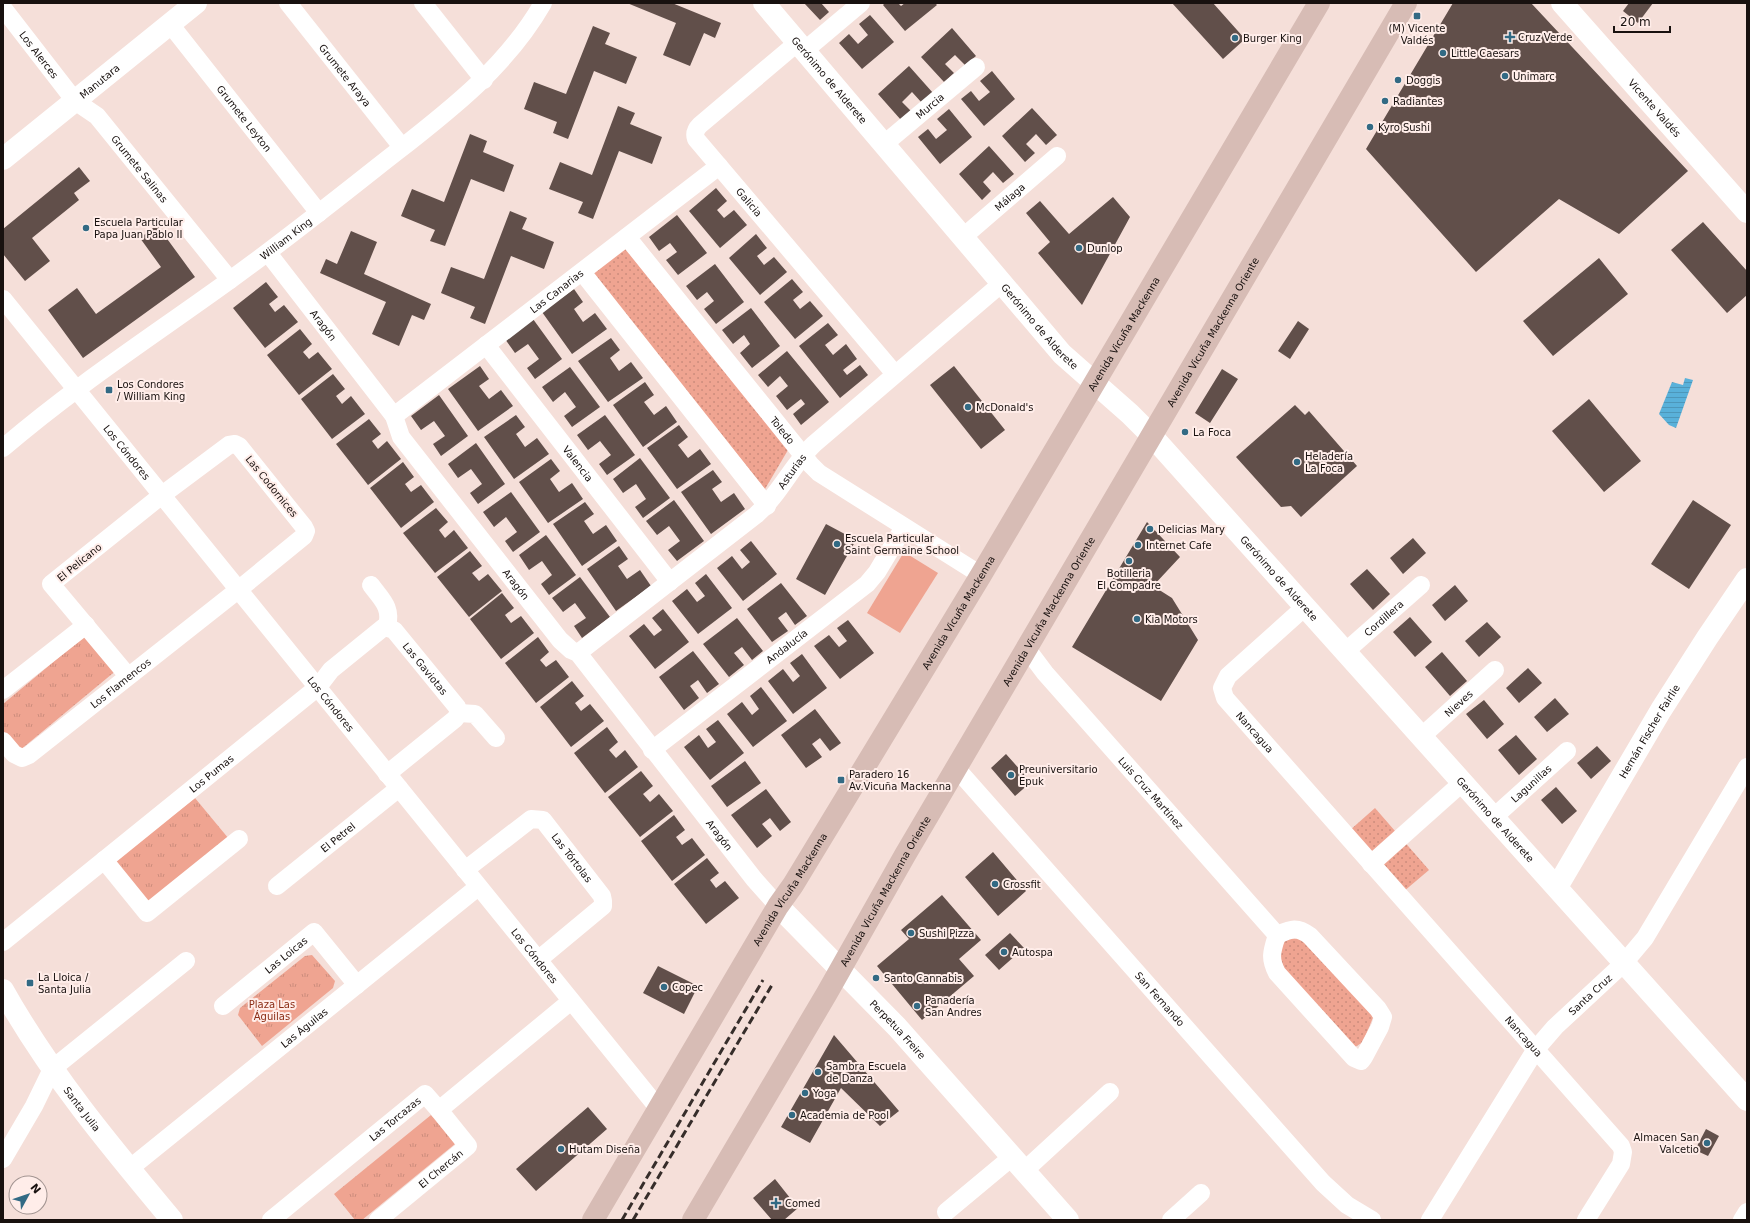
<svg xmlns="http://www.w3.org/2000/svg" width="1750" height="1223" font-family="'DejaVu Sans',sans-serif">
<defs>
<pattern id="grass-dots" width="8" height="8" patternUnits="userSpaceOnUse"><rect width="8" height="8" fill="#efa491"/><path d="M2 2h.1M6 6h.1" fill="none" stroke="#cc8c7c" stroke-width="1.8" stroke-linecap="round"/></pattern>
<pattern id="park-tufts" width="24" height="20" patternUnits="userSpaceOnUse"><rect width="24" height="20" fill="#efa491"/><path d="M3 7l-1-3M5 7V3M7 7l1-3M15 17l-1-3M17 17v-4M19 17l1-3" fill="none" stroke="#cc8c7c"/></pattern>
<pattern id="water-rules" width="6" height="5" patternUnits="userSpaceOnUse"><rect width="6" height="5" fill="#59b1da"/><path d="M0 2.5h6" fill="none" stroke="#4d97ba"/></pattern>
</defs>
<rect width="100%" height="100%" fill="#f5dfd9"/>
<path fill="url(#grass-dots)" d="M626 247 788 450 765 489 591 273Z
M1375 808 1429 870 1403 892 1349 831Z
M1301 938 1374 1015 1363 1042 1352 1049 1282 966 1279 952 1286 939Z"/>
<path fill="url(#park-tufts)" d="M88 633 118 669 19 751 3 732V704Z
M195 798 229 839 146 905 112 863Z
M312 955 335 981 333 988 262 1046 238 1015 240 1008 305 956Z
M431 1115 455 1144 362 1220H355L334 1194Z"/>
<path fill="#efa491" d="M904 552 938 573 900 633 867 613Z"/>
<path fill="url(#water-rules)" d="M1685 378 1693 380 1676 428 1669 425 1659 414 1672 382 1683 385Z"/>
<path fill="#614f4a" d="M627 3H672L721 23 715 38 704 33 690 66 663 55 676 23Z
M804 3H821L829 12 820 20Z
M885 3H898L901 6 905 3H935L937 5 905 31 883 5Z
M1172 3H1213L1245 39 1223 59Z
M1453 3H1531L1688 171 1619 234 1559 199 1476 272 1366 149Z
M1629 3H1653L1638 23 1623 11Z
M870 15 894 42 862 69 839 43 849 34 858 44 868 35 859 24Z
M593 26 610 33 605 44 637 57 626 84 594 71 568 139 553 133 557 122 524 109 534 82 566 94Z
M952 28 976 56 965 65 955 55 945 64 954 73 944 82 921 57Z
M909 66 933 93 922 103 912 92 902 102 911 111 901 120 878 94Z
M992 71 1015 99 984 126 961 99 971 91 979 101 990 92 980 81Z
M618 106 635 113 630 124 662 137 652 164 619 151 593 219 578 213 583 202 549 189 560 162 592 175Z
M1032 108 1057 135 1046 145 1036 134 1026 144 1035 153 1025 162 1002 136Z
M949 109 972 137 940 164 918 137 928 129 936 139 947 130 937 119Z
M470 134 487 141 483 152 514 165 504 192 471 179 445 246 430 241 435 230 401 216 412 189 444 202Z
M989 146 1014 174 1003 183 993 172 983 182 991 191 982 200 959 174Z
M79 167 90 181 74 193 79 200 32 238 50 261 25 281 3 254V229Z
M716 188 727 201 717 210 724 218 734 210 747 225 720 248 689 211Z
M1113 197 1130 217 1082 305 1038 253 1050 242 1026 213 1040 201 1069 234Z
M510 211 527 218 522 229 554 242 544 269 511 256 485 324 470 318 475 307 441 293 451 267 484 279Z
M677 215 707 253 678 275 666 260 677 252 670 243 659 251 649 237Z
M1703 222 1747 271V295L1727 313 1671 250Z
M157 225 195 277 83 358 48 310 77 288 96 314 161 267 140 238Z
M351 231 377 242 364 274 431 304 424 320 412 315 399 346 372 334 386 302 320 273 326 259 337 264Z
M756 234 767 248 757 256 764 265 774 257 787 272 760 295 729 258Z
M1599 258 1628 294 1553 356 1523 321Z
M715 264 744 302 716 324 704 309 714 301 707 292 697 300 686 286Z
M792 279 803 292 793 300 800 309 810 301 823 316 795 339 764 302Z
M266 282 278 297 269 304 275 312 284 305 298 322 265 348 233 308Z
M574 289 583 302 574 309 583 322 595 313 607 329 572 354 542 312Z
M751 308 780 346 752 368 740 353 750 344 744 335 733 344 722 330Z
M533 319 562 359 535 379 527 368 539 359 528 344 515 353 505 339Z
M1298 321 1309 329 1290 359 1278 351Z
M828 323 838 335 825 345 833 355 846 344 857 359 843 370 847 375 860 365 868 375 840 398 799 346Z
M300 329 312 344 303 352 309 359 318 352 332 369 299 395 267 355Z
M611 338 620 350 610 358 619 371 631 362 643 378 608 402 578 361Z
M787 351 829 402 801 425 793 414 805 404 801 399 787 410 776 396 788 386 780 376 768 387 758 375Z
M480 366 489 379 479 386 489 399 501 390 513 406 478 431 448 389Z
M954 366 1005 430 981 449 930 385Z
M570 367 600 407 572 427 564 416 576 407 565 392 553 402 542 387Z
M1222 369 1238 379 1210 423 1195 413Z
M333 374 345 389 336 396 342 404 351 396 365 414 332 439 301 399Z
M645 382 654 395 644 402 654 415 666 406 677 422 643 447 613 405Z
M439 395 468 436 441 456 433 444 445 436 434 421 421 430 411 416Z
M1589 399 1641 461 1604 492 1552 431Z
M1295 405 1305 415 1309 411 1357 466 1301 517 1291 506 1281 507 1236 457Z
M516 415 525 427 516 434 525 447 537 438 549 454 514 479 484 437Z
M605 415 635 455 607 475 599 464 611 455 600 441 588 450 577 435Z
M369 419 381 434 372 441 378 449 387 441 401 459 368 485 336 444Z
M679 425 688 437 678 445 688 458 700 449 711 464 677 489 647 448Z
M476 443 505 484 478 504 470 493 482 484 471 469 458 478 448 464Z
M640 458 670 498 643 518 635 507 646 499 636 484 623 493 613 479Z
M551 459 560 471 550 479 559 492 572 483 583 499 548 523 519 482Z
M403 462 414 477 405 484 411 492 421 485 434 502 401 528 370 488Z
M713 470 722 482 712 489 721 502 734 493 745 509 711 534 681 492Z
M511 492 540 532 513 552 505 541 517 532 506 517 494 527 483 512Z
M674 500 704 541 677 561 668 550 680 541 669 526 657 535 646 521Z
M1693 500 1731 525 1689 589 1651 564Z
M585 502 594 514 584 521 593 534 606 525 617 541 582 566 553 524Z
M436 508 448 522 439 530 445 538 454 530 468 548 435 573 403 533Z
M1147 522 1180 557 1153 586 1172 598 1198 640 1161 701 1072 647Z
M826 524 856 540 825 595 796 579Z
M546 535 576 575 549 595 541 584 552 575 542 561 529 570 519 555Z
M1413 538 1426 553 1403 574 1390 558Z
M751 541 777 574 743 601 717 568 732 556 742 569 750 562 740 550Z
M619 546 628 559 618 566 627 579 640 570 651 586 616 611 587 569Z
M470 551 482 566 472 573 479 581 488 574 502 591 469 617 437 577Z
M1367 569 1390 594 1373 610 1350 584Z
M706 574 732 608 698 634 672 601 687 589 697 602 705 596 695 583Z
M580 577 610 617 582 638 574 626 586 618 575 603 563 612 552 598Z
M781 583 807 616 795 625 786 612 778 618 788 631 772 642 747 609Z
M1455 585 1468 601 1445 621 1432 605Z
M502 593 514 608 505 615 511 623 521 616 534 633 501 659 470 619Z
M663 609 689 642 655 669 629 636 644 624 654 636 662 630 652 618Z
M1410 617 1432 642 1415 657 1393 632Z
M737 618 763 651 752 660 742 647 734 653 744 665 729 677 703 644Z
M848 620 874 653 840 679 814 646 829 635 839 647 847 641 837 628Z
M1487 622 1501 637 1479 657 1465 641Z
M538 637 549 652 540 660 546 667 556 660 569 677 536 703 505 663Z
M693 651 719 684 707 693 698 680 690 686 699 698 684 710 659 677Z
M1442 652 1467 681 1450 696 1425 667Z
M802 654 827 688 793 714 768 681 783 669 793 682 800 676 790 663Z
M1528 668 1542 683 1519 703 1506 688Z
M572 681 584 696 575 703 581 711 590 704 604 721 571 747 540 707Z
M761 687 787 721 753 747 727 714 742 702 752 715 759 709 750 696Z
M1555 698 1569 714 1547 732 1534 717Z
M1484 700 1504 724 1487 739 1466 714Z
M815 709 841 743 830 751 820 738 812 744 822 757 806 768 781 735Z
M718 720 744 753 710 780 684 747 699 735 708 748 716 742 706 729Z
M607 727 618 742 609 750 616 758 625 750 638 767 605 793 574 753Z
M1516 735 1537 759 1519 775 1498 750Z
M1597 746 1611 761 1591 779 1577 763Z
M1006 754 1031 782 1015 796 991 768Z
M745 761 761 783 727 807 711 786Z
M641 771 653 786 643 794 650 802 659 794 673 811 640 837 608 797Z
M1556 787 1577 811 1562 824 1541 800Z
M766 789 791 822 780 831 770 818 762 824 772 836 757 848 731 815Z
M674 815 685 830 676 837 682 845 692 838 705 855 672 881 641 841Z
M993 852 1026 891 998 916 965 877Z
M707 858 719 873 710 880 716 888 725 881 739 898 706 924 674 884Z
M942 895 981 940 959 959 974 976 922 1020 877 966 909 939 901 930Z
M1010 933 1024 948 999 970 985 955Z
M658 966 698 986 684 1014 643 993Z
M834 1035 899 1111 880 1126 841 1088 810 1143 781 1127Z
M588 1107 607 1129 536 1191 516 1169Z
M1706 1129 1719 1136 1708 1156 1695 1150Z
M775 1179 798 1208 784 1220H772L753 1198Z"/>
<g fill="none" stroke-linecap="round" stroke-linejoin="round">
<g stroke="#fff" stroke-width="18">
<path id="s1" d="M288 3 402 147"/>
<path d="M423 3 484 80"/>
<path id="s2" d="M3 8 75 101 97 116 230 280"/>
<path id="s3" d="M170 24 319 213"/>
<path id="s4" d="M797 43 700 125C696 129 694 133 696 139L895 374"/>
<path d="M804 51 861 3"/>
<path id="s5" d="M883 145 976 67"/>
<path id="s6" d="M627 237 810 464 819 473 981 575"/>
<path id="s7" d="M962 238 1057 156"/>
<path id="s8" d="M268 253 394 416 401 437 560 640 571 650 578 653 754 879 778 906"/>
<path d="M582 272 767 506"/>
<path id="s9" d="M3 299 659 1109"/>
<path id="s10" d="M486 345 670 582"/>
<path id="s11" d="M394 416 719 166"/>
<path id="s12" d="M3 448C75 386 154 335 230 280 280 244 328 206 376 168 438 119 503 73 543 3"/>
<path d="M371 585C382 600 392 607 387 627"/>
<path id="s13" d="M1306 606 1228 676 1222 688 1225 698 1621 1146 1623 1152 1621 1164 1586 1220"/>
<path id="s14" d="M1027 649 1045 673 1277 935C1291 929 1297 926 1310 936L1378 1009 1383 1017 1380 1027 1364 1057 1361 1061 1354 1058 1277 973C1269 958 1272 951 1277 935"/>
<path id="s15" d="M1346 651 1421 585"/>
<path id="s16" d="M578 653 756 515C780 494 792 465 814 444L1001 284"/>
<path d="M3 690 86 625"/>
<path d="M459 713 475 714 496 738"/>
<path id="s17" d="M1422 736 1495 670"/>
<path id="s18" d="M3 741 14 754 22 758 29 755 238 590 304 536 306 531 304 527 239 446 235 444 229 445 162 495 51 584 128 676"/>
<path id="s19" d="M652 750 867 584 877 572 904 527"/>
<path id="s20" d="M956 768 1323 1183 1347 1205 1372 1220"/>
<path id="s21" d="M1494 817 1567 751"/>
<path d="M104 860 147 913 239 839"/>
<path d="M1371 864 1463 782"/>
<path id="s22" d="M465 870 531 819 543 820 602 896 603 901V906L538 960"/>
<path id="s23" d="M277 886 399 788"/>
<path id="s24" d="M3 942 318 687 331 670 384 627 394 630 457 707 459 713 455 719 387 774"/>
<path id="s25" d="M223 1006 314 932 357 985"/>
<path d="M3 1159 34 1106 52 1069 186 961"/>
<path id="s26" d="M129 1169 478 887"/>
<path d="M1024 1171 1110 1092"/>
<path d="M946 1212 1012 1157"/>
<path id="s27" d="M271 1220 425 1094 439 1110 571 1001"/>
<path id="s28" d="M378 1220 468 1146 439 1110"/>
<path d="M1171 1220 1201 1193"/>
<path id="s29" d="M1430 1220 1536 1049 1555 1027 1624 963 1645 938 1747 767"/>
<path d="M1742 1220 1747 1212"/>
</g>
<g stroke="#fff" stroke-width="22">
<path id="s30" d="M764 3 1062 354 1130 414 1151 435 1747 1100"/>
<path id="s31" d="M1562 3 1747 212"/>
<path id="s32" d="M3 159 196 3"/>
<path id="s33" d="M1557 887 1661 710 1707 638 1747 579"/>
<path id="s34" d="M778 906 897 1027 1068 1220"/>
<path id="s35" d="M3 990C50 1074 111 1147 172 1220"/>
</g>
<g stroke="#d7bcb5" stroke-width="22">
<path id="s36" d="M593 1220 778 906 793 885 981 575 1319 3"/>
<path id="s37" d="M693 1220 827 993 905 855 1406 3"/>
</g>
<path stroke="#362d2a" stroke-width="3" stroke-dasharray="8 4" stroke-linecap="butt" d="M622 1220 763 980
M633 1220 772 985"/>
</g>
<g fill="#326a84" stroke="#ffede9" stroke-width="1.5">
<rect x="1413" y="12" width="8" height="8" rx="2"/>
<path d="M1508 31h4v4h4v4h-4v4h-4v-4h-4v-4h4z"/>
<circle cx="1235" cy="38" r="4"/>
<circle cx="1443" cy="53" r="4"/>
<circle cx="1505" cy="76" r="4"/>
<circle cx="1398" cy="80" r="4"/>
<circle cx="1385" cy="101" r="4"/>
<circle cx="1370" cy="127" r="4"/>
<circle cx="86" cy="228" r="4"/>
<circle cx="1079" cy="248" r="4"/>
<rect x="105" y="386" width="8" height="8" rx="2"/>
<circle cx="968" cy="407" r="4"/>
<circle cx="1185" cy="432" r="4"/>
<circle cx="1297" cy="462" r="4"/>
<circle cx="1150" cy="529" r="4"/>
<circle cx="837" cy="544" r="4"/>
<circle cx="1138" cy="545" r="4"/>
<circle cx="1129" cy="561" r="4"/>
<circle cx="1137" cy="619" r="4"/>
<circle cx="1011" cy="775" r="4"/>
<rect x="837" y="776" width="8" height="8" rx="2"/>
<circle cx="995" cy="884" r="4"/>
<circle cx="911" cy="933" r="4"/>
<circle cx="1004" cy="952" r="4"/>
<circle cx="876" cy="978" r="4"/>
<rect x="26" y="979" width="8" height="8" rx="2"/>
<circle cx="664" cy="987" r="4"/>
<circle cx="917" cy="1006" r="4"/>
<circle cx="818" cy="1072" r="4"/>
<circle cx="805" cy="1093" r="4"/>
<circle cx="792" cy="1115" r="4"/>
<circle cx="1707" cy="1143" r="4"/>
<circle cx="561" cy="1149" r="4"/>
<path d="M774 1197h4v4h4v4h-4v4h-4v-4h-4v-4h4z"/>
</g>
<g text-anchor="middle" stroke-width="4" stroke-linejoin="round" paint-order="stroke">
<g font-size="10" fill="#18110f" stroke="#ffede9" text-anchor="start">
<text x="1417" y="32" text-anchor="middle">(M) Vicente<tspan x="1417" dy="12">Valdés</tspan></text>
<text x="1518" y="41">Cruz Verde</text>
<text x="1243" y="42">Burger King</text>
<text x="1451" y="57">Little Caesars</text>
<text x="1513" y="80">Unimarc</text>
<text x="1406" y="84">Doggis</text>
<text x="1393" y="105">Radiantes</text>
<text x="1378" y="131">Kyro Sushi</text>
<text x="94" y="226">Escuela Particular<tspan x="94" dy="12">Papa Juan Pablo II</tspan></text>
<text x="1087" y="252">Dunlop</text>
<text x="117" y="388">Los Condores<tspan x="117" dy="12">/ William King</tspan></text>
<text x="976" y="411">McDonald's</text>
<text x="1193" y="436">La Foca</text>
<text x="1305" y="460">Heladería<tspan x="1305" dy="12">La Foca</tspan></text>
<text x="1158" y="533">Delicias Mary</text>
<text x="845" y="542">Escuela Particular<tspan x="845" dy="12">Saint Germaine School</tspan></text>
<text x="1146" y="549">Internet Cafe</text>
<text x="1129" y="577" text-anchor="middle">Botilleria<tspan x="1129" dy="12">El Compadre</tspan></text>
<text x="1145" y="623">Kia Motors</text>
<text x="1019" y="773">Preuniversitario<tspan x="1019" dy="12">Epuk</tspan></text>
<text x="849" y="778">Paradero 16<tspan x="849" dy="12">Av.Vicuña Mackenna</tspan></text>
<text x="1003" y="888">Crossfit</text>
<text x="919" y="937">Sushi Pizza</text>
<text x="1012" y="956">Autospa</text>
<text x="38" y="981">La Lloica /<tspan x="38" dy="12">Santa Julia</tspan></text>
<text x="884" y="982">Santo Cannabis</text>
<text x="672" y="991">Copec</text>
<text x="925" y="1004">Panadería<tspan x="925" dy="12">San Andres</tspan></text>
<text x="826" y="1070">Sambra Escuela<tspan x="826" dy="12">de Danza</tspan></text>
<text x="813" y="1097">Yoga</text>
<text x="800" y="1119">Academia de Pool</text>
<text x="1699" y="1141" text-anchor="end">Almacen San<tspan x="1699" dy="12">Valcetio</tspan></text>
<text x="569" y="1153">Hutam Diseña</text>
<text x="785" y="1207">Comed</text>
</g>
<g font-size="10" fill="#18110f" stroke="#ffede9">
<text dy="4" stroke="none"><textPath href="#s2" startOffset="59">Los Alerces</textPath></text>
<text dy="4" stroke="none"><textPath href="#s1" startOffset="92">Grumete Araya</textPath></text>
<text dy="4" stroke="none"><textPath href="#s30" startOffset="101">Gerónimo de Alderete</textPath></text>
<text dy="4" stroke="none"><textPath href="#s32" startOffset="124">Manutara</textPath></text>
<text dy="4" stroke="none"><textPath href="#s5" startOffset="61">Murcia</textPath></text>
<text dy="4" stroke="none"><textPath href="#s31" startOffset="140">Vicente Valdés</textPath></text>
<text dy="4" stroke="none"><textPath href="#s3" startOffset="120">Grumete Leyton</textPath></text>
<text dy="4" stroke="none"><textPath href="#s2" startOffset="212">Grumete Salinas</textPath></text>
<text dy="4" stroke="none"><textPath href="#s7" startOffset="63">Málaga</textPath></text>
<text dy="4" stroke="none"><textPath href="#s4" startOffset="225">Galicia</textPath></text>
<text dy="4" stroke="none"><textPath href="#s12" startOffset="352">William King</textPath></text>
<text dy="4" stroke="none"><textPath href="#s11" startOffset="205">Las Canarias</textPath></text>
<text dy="4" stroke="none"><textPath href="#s8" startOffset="91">Aragón</textPath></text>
<text dy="4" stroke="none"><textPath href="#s30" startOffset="425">Gerónimo de Alderete</textPath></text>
<text dy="4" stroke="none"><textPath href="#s37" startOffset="1029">Avenida Vicuña Mackenna Oriente</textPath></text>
<text dy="4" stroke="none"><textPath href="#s36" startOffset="1033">Avenida Vicuña Mackenna</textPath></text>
<text dy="4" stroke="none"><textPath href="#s6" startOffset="248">Toledo</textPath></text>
<text dy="4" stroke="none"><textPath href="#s9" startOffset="197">Los Cóndores</textPath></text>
<text dy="4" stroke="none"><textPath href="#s10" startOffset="150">Valencia</textPath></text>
<text dy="4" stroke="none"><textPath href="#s16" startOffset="282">Asturias</textPath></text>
<text transform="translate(272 486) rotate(51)" y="4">Las Codornices</text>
<text transform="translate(79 562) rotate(-39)" y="4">El Pelícano</text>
<text dy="4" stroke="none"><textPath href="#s30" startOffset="773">Gerónimo de Alderete</textPath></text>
<text dy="4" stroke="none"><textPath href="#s8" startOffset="415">Aragón</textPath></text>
<text dy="4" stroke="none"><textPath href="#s37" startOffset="705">Avenida Vicuña Mackenna Oriente</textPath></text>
<text dy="4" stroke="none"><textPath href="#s36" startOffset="709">Avenida Vicuña Mackenna</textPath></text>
<text dy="4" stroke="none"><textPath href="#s15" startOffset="50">Cordillera</textPath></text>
<text dy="4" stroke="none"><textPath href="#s19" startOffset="170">Andalucía</textPath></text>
<text dy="4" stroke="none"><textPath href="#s24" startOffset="555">Las Gaviotas</textPath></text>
<text dy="4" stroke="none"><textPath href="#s18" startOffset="150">Los Flamencos</textPath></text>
<text dy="4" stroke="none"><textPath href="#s17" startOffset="49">Nieves</textPath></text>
<text dy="4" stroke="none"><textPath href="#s9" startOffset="521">Los Cóndores</textPath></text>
<text dy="4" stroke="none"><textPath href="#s33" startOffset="181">Hernán Fischer Fairlie</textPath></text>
<text dy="4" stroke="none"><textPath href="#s13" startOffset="174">Nancagua</textPath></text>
<text dy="4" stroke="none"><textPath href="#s24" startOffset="268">Los Pumas</textPath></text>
<text dy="4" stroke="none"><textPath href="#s21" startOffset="50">Lagunillas</textPath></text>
<text dy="4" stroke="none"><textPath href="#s14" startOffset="190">Luis Cruz Martínez</textPath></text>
<text dy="4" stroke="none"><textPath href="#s30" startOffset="1097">Gerónimo de Alderete</textPath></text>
<text dy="4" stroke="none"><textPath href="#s8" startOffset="739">Aragón</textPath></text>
<text dy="4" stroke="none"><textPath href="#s23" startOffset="78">El Petrel</textPath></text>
<text dy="4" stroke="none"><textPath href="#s22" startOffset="143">Las Tórtolas</textPath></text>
<text dy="4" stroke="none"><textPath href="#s36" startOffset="385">Avenida Vicuña Mackenna</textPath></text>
<text dy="4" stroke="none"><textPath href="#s37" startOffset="381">Avenida Vicuña Mackenna Oriente</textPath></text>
<text dy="4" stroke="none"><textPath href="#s25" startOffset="81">Las Loicas</textPath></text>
<text dy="4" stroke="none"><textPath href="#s9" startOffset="845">Los Cóndores</textPath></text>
<text dy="4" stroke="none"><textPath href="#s29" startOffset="278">Santa Cruz</textPath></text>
<text dy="4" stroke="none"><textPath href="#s20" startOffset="308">San Fernando</textPath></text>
<text dy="4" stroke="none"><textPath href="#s26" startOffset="225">Las Águilas</textPath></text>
<text dy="4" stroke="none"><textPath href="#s34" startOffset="172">Perpetua Freire</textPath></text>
<text dy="4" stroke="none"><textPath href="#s13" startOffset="580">Nancagua</textPath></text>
<text dy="4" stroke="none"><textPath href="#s35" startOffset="143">Santa Julia</textPath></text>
<text dy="4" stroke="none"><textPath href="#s27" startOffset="160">Las Torcazas</textPath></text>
<text dy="4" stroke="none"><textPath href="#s28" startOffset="81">El Chercán</textPath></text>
</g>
<g font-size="10" fill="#8b2c14" stroke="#ffede9">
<text x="272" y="1008">Plaza Las<tspan x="272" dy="12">Águilas</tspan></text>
</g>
</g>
<rect width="1750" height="1223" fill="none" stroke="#18110f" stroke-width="8"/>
<g transform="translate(28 1195) rotate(50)"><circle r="19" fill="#ffede9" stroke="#a39592"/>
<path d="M0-3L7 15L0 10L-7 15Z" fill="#326a84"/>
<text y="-6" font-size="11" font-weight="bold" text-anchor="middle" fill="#18110f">N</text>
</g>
<path d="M1614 26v6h56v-6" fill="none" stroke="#18110f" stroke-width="2"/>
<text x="1620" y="26" font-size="12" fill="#18110f" stroke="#ffede9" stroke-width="3" paint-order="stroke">20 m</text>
</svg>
